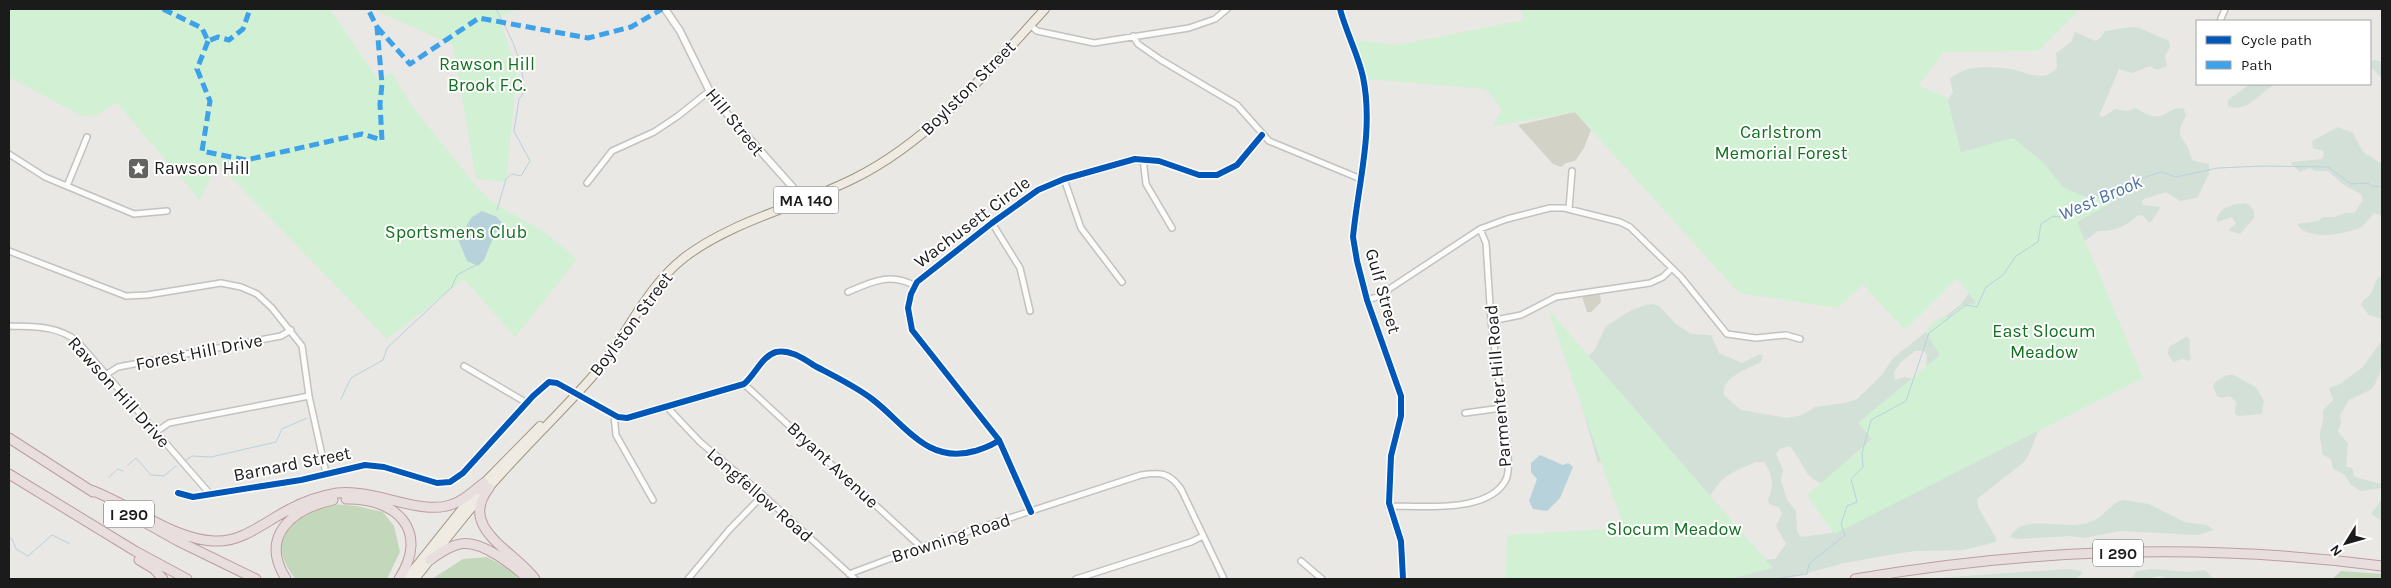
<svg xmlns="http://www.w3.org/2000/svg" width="2391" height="588" font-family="Karla,sans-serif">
<rect width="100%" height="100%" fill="#e9e8e4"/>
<path fill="#d2d2c6" d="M1575 112 1591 130 1584 148 1575 161 1566 163 1561 167 1553 164 1518 125Z
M1599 290 1601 302 1591 312H1587L1581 293Z"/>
<path fill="#c3d8ba" d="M331 504 357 506 383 512 394 526 400 552 387 579H295C264 537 289 516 331 504Z
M487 557 514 572 518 579H432L463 559Z
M2341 571 2382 574V579H2332Z"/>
<path fill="#d2e0d8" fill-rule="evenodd" d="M2131 27 2140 28 2169 41 2170 47 2165 56 2167 66 2157 70 2150 66 2132 73 2119 69 2099 116 2103 117 2115 109 2127 111 2136 108C2166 129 2166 104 2184 109L2186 116C2178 132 2177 131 2187 146 2190 151 2190 157 2194 161L2209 164V174L2197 198 2180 201 2166 192 2144 199 2142 201 2143 205 2161 207 2150 223 2143 216 2138 215C2126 227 2115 231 2098 231L2082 243 2037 434 2030 452 2024 462 1977 499 1978 507 1996 538V542L1964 550 1916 551 1894 554 1845 563 1784 579H1524L1628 532 1611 457 1598 463 1579 396 1580 363 1594 351 1606 326 1630 311 1645 305 1653 304 1659 306 1676 324 1691 334 1711 335 1719 353 1742 363 1758 355H1763L1761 362C1748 369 1721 377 1724 395L1741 410 1787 418 1802 415 1815 407 1845 403 1857 399 1881 376 1893 358 1961 304 1980 278 1900 78 1946 103 1953 92 1950 79C1966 64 1990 67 2010 69 2026 71 2043 84 2057 68L2056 53 2071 42 2075 32 2096 41 2101 37 2105 31ZM1915 351H1924L1927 355 1926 369 1915 379 1904 377 1895 380 1894 372 1900 363ZM1789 446C1809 467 1799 476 1830 487L1836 523 1832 533 1801 537 1797 531 1796 511 1787 500 1781 480 1783 470 1776 454 1780 449ZM1756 462H1764C1773 474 1774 486 1768 500L1769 504 1779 507 1782 514 1776 526 1786 544 1775 559 1763 560 1709 498C1724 473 1731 473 1756 462Z
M2375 60 2382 62V79L2370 65V62Z
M2250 84H2275C2260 92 2248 114 2228 106V100Z
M2338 127 2353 133 2363 152 2382 164V216L2374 213C2370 217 2365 225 2361 227 2346 235 2306 241 2297 224L2318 221 2323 217H2334L2345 213H2354L2363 200 2361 194 2344 185 2328 171H2315L2310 168 2300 172 2291 164 2292 162 2322 159 2324 155 2323 151 2313 148 2312 141Z
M2243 203 2248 204 2254 211V218L2240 234 2228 230 2236 224 2232 217 2217 222C2217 208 2231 205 2243 203Z
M2382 276V319L2369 315 2361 305C2363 298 2368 298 2371 293 2376 286 2374 279 2382 276Z
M2186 337 2189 338C2191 345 2188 350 2191 358L2188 361 2182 359 2173 362 2168 354 2169 347Z
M2382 340C2382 360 2383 372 2372 389L2349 400 2340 415 2341 423 2338 432 2348 443 2346 467 2352 468 2355 477 2381 484 2382 488 2361 491 2351 485 2344 474 2333 469 2331 459 2322 454C2323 447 2319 440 2320 434 2322 422 2324 423 2323 410L2333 400 2329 388 2340 384 2363 367Z
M2228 375H2233L2256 387 2264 401 2262 414 2238 416 2235 414 2236 402 2230 396 2222 398 2217 396 2213 386 2216 381Z
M2382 499V521L2371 514Z
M2124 500 2149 504 2185 522 2207 525 2214 530 2198 535 2120 531 2084 538 2071 536 2018 539 2010 537C2020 516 2053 526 2072 525 2079 525 2089 523 2095 520 2105 515 2113 501 2124 500Z
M2068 569 2081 571 2082 574 2075 579H1920Z
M2153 569 2190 572 2205 570 2214 579H2168L2160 576 2148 579H2131L2137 571Z"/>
<path fill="#d2f0d4" d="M9 9H330L377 78 393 73 401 89 414 109 481 192 495 204 543 231 577 259 515 337 464 279 387 339 217 163 200 200 116 102 97 115 82 116 9 77Z
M372 9H519L499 17 517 72 506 182 476 179 453 45Z
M1521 9H2080L2038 51 1943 52 1918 86 1947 97 1961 152 2013 138 2044 163 2062 186 2080 195 2113 202 2077 222 2143 378 1834 534 1807 495 1872 439 1858 423 1940 355 1926 332 1928 327 1941 317H1949L1962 306 1976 303 1957 278 1905 330 1864 286 1870 279 1837 308 1739 293 1575 112 1493 126 1502 109 1486 89 1367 79 1365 67 1353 40 1397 45 1523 20Z
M1548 309 1773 568 1730 579H1506L1507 535 1624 528Z"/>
<path fill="#b8d2dc" d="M482 211 497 217 502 223V227L495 233 484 260 478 266 467 261 458 239 472 217Z
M1540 455 1563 465 1568 463 1573 467 1560 498 1547 511 1533 509 1529 501 1537 479 1531 472V463Z"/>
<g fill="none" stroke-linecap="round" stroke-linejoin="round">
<path stroke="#b8d2dc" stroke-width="1" d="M496 9C511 38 523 58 524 92L519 99 514 131 530 161 521 176 512 174 506 179 497 210
M341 399 351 378 383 360 387 348 452 287 457 275 476 265
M186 460 192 456 211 457 276 442 282 429 307 418
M128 465 136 458 151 475 164 476 176 466
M109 477 118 469 123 471
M9 538 12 539 16 549 28 556 52 535 70 544
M1774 579 1807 574 1809 564 1845 535 1841 524 1847 506 1857 502 1851 479 1863 467 1862 453 1871 420 1906 401 1929 333 1966 305 1977 307 1986 287 2003 275 2016 256 2038 242 2041 224 2053 216 2059 217 2087 203 2101 192 2161 172 2176 177 2218 168 2263 166 2328 167 2351 184 2368 183 2371 186 2382 187"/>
<defs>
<path id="minor" d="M1340 9C1346 32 1358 54 1363 77 1374 131 1358 184 1353 237L1357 261 1367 300 1401 396V416L1391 456 1389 503 1401 541 1403 579
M2220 21 2225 9
M1030 25 1037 31 1094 43 1189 28 1215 19 1227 9
M1133 36 1138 44 1161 60 1237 105 1269 141 1361 179
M9 154 45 177 134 214 167 211
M1143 159 1146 184 1172 228
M1064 179 1081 228 1122 282
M587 183 612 151 654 132 678 116 708 92
M67 186 87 137
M1569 209 1572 171
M992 223 1020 268 1030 311
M9 251 126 296 147 295 221 283 241 287 257 294 272 308 302 346 309 396 326 473
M848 292C871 282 890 272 915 286
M1367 300 1377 297 1480 229 1507 219 1550 208H1564L1620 222 1630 227 1681 277 1727 334 1756 338 1786 335 1800 339
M1491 321 1521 315 1556 297 1650 283 1663 277 1672 268
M9 326C33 327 56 325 77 341L210 494
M464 366 527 403
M107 374 118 367 281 336 291 330
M744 384 921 547
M667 407 700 442 763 495 855 579
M1465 413 1502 408
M614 415 616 435 653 500
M156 432 169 423 309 396
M178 493 193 497 301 480 365 465 384 467 437 483 450 482 463 473 533 396 549 382 557 383 618 417 627 418 744 384C755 375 762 356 776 352 790 349 804 359 815 366 834 376 855 386 872 399 905 424 927 465 975 451 984 448 992 446 999 440
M1389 506C1421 506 1484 513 1504 483 1510 475 1508 463 1508 453L1491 321 1486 243 1480 229
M1031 512 999 440 912 330 908 308 911 294 917 282 992 223 1038 190 1064 179 1135 159 1159 161 1199 175H1217L1237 165 1262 135
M1301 561 1322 579
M849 574 921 547 1141 475C1160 472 1169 472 1181 489L1224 579
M688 579 729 530 763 495
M1076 579 1191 542 1203 536"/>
<path id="tertiary" d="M665 9 680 31 713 98 805 201"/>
<path id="primary" d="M481 486 540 426
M406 579 474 494
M415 579C446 539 477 499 512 462 540 431 571 402 598 370 628 333 647 286 685 257 734 220 800 206 855 178 931 140 988 71 1045 9"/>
<path id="motorway" d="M9 438 93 492
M9 474 135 551 187 579
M489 488C457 528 515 551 535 579
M88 489C129 503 171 539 214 541 242 543 266 521 290 509 305 501 320 496 337 493 374 488 422 517 453 504 465 500 474 490 484 483
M346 499C397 498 430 531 399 579
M130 514 178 541 256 579
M139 560 154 569 163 579
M430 560C456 541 468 537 497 555 508 562 519 569 527 579
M286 579C259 536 292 509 333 500
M1855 579C2028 549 2207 543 2382 566"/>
</defs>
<use href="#minor" stroke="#c2c2c0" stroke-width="8"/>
<use href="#tertiary" stroke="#c2c2c0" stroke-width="9"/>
<use href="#primary" stroke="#9e9682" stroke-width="10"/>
<use href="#motorway" stroke="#bd9da4" stroke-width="11"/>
<use href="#minor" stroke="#fcfcfb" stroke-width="5"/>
<use href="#tertiary" stroke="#fcfcfb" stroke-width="6"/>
<use href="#primary" stroke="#efebe3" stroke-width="8"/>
<use href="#motorway" stroke="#e8dede" stroke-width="9"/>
<path stroke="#3da2ea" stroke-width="5" stroke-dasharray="10 5" stroke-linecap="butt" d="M163 9 202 28 208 41 218 37 229 40 243 29 250 9
M377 27 410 64 479 18 588 38 631 27 662 9
M208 41 197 69 210 101 202 151 246 160 362 134 382 140 380 104 382 84 377 27 368 9"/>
<defs>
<path id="cycleway" d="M1340 9C1346 32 1358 54 1363 77 1374 131 1358 184 1353 237L1357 261 1367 300 1401 396V416L1391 456 1389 503 1401 541 1403 579
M178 493 193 497 301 480 365 465 384 467 437 483 450 482 463 473 533 396 549 382 557 383 618 417 627 418 744 384C755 375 762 356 776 352 790 349 804 359 815 366 834 376 855 386 872 399 905 424 927 465 975 451 984 448 992 446 999 440
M1031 512 999 440 912 330 908 308 911 294 917 282 992 223 1038 190 1064 179 1135 159 1159 161 1199 175H1217L1237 165 1262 135"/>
</defs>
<use href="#cycleway" stroke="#fff" stroke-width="9"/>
<use href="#cycleway" stroke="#0057b8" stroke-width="6"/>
</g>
<defs>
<symbol id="sight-square" viewBox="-11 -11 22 22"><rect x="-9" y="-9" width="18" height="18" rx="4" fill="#636361" stroke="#fff"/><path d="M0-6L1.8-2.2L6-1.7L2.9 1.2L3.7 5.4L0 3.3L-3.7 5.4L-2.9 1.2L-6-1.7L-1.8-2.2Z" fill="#fff"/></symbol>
</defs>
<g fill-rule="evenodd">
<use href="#sight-square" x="126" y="156" width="25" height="25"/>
</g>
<g text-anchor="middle" stroke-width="4" stroke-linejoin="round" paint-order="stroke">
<g fill="#fff" stroke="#5f5f5f" stroke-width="1">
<rect x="773.5" y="186.5" width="65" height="27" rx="4"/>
<rect x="104" y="500.5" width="50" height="27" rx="4"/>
<rect x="2093" y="539.5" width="50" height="27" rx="4"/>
</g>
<g font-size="16" font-weight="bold" fill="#1b1b1b">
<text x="806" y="206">MA 140</text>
<text x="129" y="520">I 290</text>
<text x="2118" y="559">I 290</text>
</g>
<g font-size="18" fill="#10721e" stroke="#fff">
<text x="487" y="70">Rawson Hill<tspan x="487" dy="21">Brook F.C.</tspan></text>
<text x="1781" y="138">Carlstrom<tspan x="1781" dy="21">Memorial Forest</tspan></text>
<text x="456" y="238">Sportsmens Club</text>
<text x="2044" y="337">East Slocum<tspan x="2044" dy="21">Meadow</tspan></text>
<text x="1674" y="535">Slocum Meadow</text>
</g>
<g font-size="18" fill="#1b1b1b" stroke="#fff">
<text transform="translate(968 88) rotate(-45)" y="6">Boylston Street</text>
<text transform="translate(735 122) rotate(51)" y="6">Hill Street</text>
<text transform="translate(972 222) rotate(-37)" y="6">Wachusett Circle</text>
<text transform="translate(1383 291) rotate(74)" y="6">Gulf Street</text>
<text transform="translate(631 324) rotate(-53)" y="6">Boylston Street</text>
<text transform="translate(199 352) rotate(-11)" y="6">Forest Hill Drive</text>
<text transform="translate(1498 386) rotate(-95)" y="6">Parmenter Hill Road</text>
<text transform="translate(119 392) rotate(48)" y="6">Rawson Hill Drive</text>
<text transform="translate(292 464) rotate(-11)" y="6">Barnard Street</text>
<text transform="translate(833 465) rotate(43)" y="6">Bryant Avenue</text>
<text transform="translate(760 495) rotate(41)" y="6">Longfellow Road</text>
<text transform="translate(951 538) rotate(-18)" y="6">Browning Road</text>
</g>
<g font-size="18" fill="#1b1b1b" stroke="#fff" text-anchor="start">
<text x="154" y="174">Rawson Hill</text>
</g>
<g font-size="19" font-style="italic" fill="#4d74a5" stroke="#fff">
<text transform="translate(2100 197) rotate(-23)" y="7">West Brook</text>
</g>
</g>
<rect width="2391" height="588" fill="none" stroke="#1b1b1b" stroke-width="20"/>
<rect x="2196" y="20" width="175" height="65" fill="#ffffff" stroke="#a4a4a4"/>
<rect x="2206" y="36" width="25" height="8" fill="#0057b8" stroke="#a4a4a4"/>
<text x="2241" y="45" font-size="15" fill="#1b1b1b">Cycle path</text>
<rect x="2206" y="61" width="25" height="8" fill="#3da2ea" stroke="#a4a4a4"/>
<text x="2241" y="70" font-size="15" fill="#1b1b1b">Path</text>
<g transform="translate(2346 543) rotate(233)" stroke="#ffffff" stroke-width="4" paint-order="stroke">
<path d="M0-4L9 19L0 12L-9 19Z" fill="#1b1b1b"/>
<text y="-8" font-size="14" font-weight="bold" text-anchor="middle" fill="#1b1b1b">N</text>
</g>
</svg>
